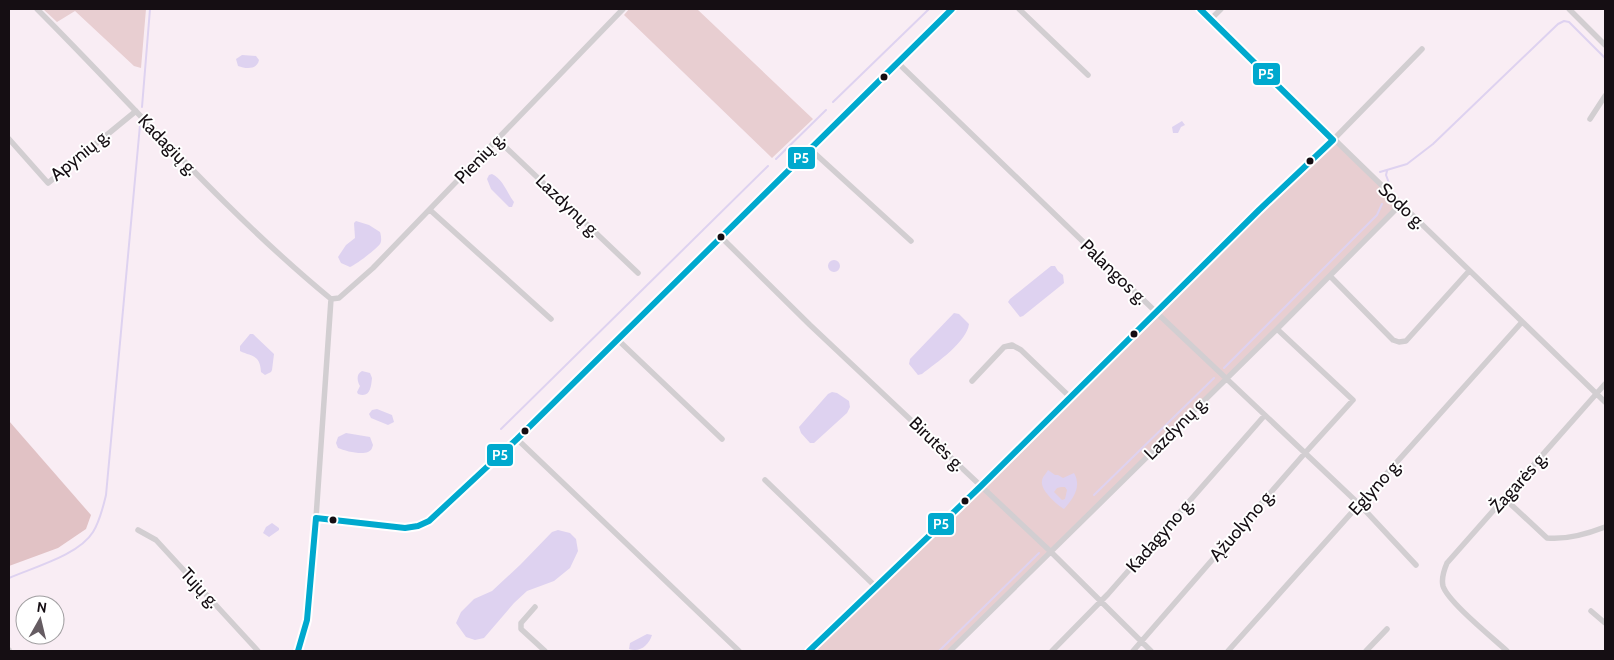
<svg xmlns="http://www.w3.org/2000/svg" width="1614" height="660" font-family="Cabin,sans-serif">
<rect width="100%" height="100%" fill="#f9edf4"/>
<path fill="#e8ced1" d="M43 9H146L141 68 134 66 75 11 57 22Z
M629 9H697L813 119 772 158 624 15Z
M1333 140 1400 205 948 651H809Z"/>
<path fill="#e1c2c5" d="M9 421 91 515 86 529 58 548 9 566Z"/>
<path fill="#ded2f0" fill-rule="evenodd" d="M242 55 256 56 259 60C257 70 246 69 238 66L236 59Z
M1182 121 1185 125 1181 127 1178 133H1173L1172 127Z
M492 174C503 179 507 193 514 202L512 207H509L491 189 487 179 489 175Z
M356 221 369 225 380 232C381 235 382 241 380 244 375 250 357 264 350 267L341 263 338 257 346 245 355 238 354 223Z
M828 266a6 6 0 1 1 12 0a6 6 0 1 1-12 0Z
M1051 266H1055L1058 271 1063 275 1064 283 1023 316 1020 317 1008 302 1010 299Z
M954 313 959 314 969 324C967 342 936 363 922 374L918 375 909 364 910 359Z
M250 334H253L274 354 272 370 271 372 265 375 261 372C260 354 252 357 240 351V346Z
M362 371 370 373 372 378C371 388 370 398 358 394L357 392 360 386C357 381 356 374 362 371Z
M832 392 837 393 849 401 850 407 847 413 814 443H810L801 433 799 427 828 394Z
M377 409 392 415 394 422 388 425 371 418 369 414 372 410Z
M346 433 370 437 373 445C372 448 372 450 368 452 361 455 345 451 338 448L336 443 338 437Z
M1048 470 1055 475H1058L1063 478 1074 473C1082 487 1073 499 1064 509 1057 505 1040 490 1042 481 1042 477 1046 474 1048 470ZM1061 487H1065L1067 490 1065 499 1062 500 1054 492 1057 488Z
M272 523 279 528V530L269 537 263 533 266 527Z
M558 530 570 533 576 539 578 551 570 568 554 581 527 591 514 603 484 638 475 640 466 637 456 623 461 612 474 599 492 591 520 565 552 532Z
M647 634 652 635C649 645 640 653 629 649L630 643Z"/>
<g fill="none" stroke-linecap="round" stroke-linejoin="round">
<path stroke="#ded2f0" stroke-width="2" d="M833 102 929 9
M142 107 150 9
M776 159 826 110
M1387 171 1386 175 1389 183
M1380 172 1407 164 1433 144 1558 24 1564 21 1569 22 1605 58
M1224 368 1377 215 1382 204
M501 429 768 166
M1094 495 1214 378
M9 578C34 567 79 555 93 532 100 521 103 507 106 495L140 125
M939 651 1039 553"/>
<path stroke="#d2ced1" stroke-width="5.5" d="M37 9C134 106 224 211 331 299
M1019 9 1088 75
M1200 9 1605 402
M1569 9 1605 45
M1210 20 1221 9
M898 63 1157 313 1360 505 1416 565
M1590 119 1605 96
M9 139 48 183 136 111
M498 140 638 273
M810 149 911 241
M430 210 551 319
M722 238 810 325 1050 551 1151 651
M1330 276 1393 340 1399 342 1406 341 1469 271
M331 299 339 298 373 268 623 9
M617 339 722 439
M972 381 1004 347 1012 345 1021 350 1070 397
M517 439 739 651
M765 480 875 586
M1504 498 1547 538C1567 540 1587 534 1605 527
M316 518 405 528 418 526 429 521 517 439 952 9
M138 530 156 540 258 651
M535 607 521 623V629L545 651
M1591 611 1605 623
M9 650V651
M298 651 307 620 316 518 331 299
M809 651 875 586 981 486 1259 210 1333 140 1422 49
M950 651 1277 329 1400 205
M1052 651 1108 594 1265 415
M1133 651 1305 453 1353 400 1277 329
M1228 651 1522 322
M1366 651 1387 629
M1507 651C1493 638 1448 602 1443 586 1441 578 1444 570 1447 563L1605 384"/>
<defs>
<path id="bus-1" d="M1200 9 1333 140
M316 518 405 528 418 526 429 521 517 439 952 9
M298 651 307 620 316 518
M809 651 981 486 1259 210 1333 140"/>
</defs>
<use href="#bus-1" stroke="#fff" stroke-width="10"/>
<use href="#bus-1" stroke="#00a9ce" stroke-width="6"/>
</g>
<g fill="#150e13" stroke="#fff" stroke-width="2">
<circle cx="884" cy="77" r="4.5"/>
<circle cx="1310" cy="161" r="4.5"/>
<circle cx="721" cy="237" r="4.5"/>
<circle cx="1134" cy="334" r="4.5"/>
<circle cx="525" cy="431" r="4.5"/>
<circle cx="965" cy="501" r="4.5"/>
<circle cx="333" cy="520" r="4.5"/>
</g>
<g text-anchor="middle" stroke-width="4" stroke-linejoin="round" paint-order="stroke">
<g font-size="18" fill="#150e13" stroke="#fff">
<text transform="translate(168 145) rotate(46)" y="6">Kadagių g.</text>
<text transform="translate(80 155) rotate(-39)" y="6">Apynių g.</text>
<text transform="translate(480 158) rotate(-46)" y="6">Pienių g.</text>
<text transform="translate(568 206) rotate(44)" y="6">Lazdynų g.</text>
<text transform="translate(1402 206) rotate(44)" y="6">Sodo g.</text>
<text transform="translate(1114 272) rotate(44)" y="6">Palangos g.</text>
<text transform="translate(1176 428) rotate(-45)" y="6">Lazdynų g.</text>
<text transform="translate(937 444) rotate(44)" y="6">Birutės g.</text>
<text transform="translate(1519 482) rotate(-48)" y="6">Žagarės g.</text>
<text transform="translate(1375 487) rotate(-48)" y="6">Eglyno g.</text>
<text transform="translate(1242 525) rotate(-49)" y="6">Ąžuolyno g.</text>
<text transform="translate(1160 535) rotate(-49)" y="6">Kadagyno g.</text>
<text transform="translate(200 588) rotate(47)" y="6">Tujų g.</text>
</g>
</g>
<g stroke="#fff" stroke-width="2">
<rect x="1252" y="62" width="29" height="24" rx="5" fill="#00a9ce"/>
<rect x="787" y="146" width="29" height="24" rx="5" fill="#00a9ce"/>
<rect x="486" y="443" width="28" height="24" rx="5" fill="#00a9ce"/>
<rect x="927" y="512" width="28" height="24" rx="5" fill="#00a9ce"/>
</g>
<g font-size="14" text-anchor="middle" font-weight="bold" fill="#fff">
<text x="1266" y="79">P5</text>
<text x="801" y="163">P5</text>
<text x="500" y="460">P5</text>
<text x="941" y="529">P5</text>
</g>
<rect width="1614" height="660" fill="none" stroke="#150e13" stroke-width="20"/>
<g transform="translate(40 620) rotate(8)"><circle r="24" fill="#ffffff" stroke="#a19fa1"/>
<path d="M0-4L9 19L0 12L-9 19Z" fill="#655c62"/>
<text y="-8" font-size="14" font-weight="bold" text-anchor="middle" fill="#150e13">N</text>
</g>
</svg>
